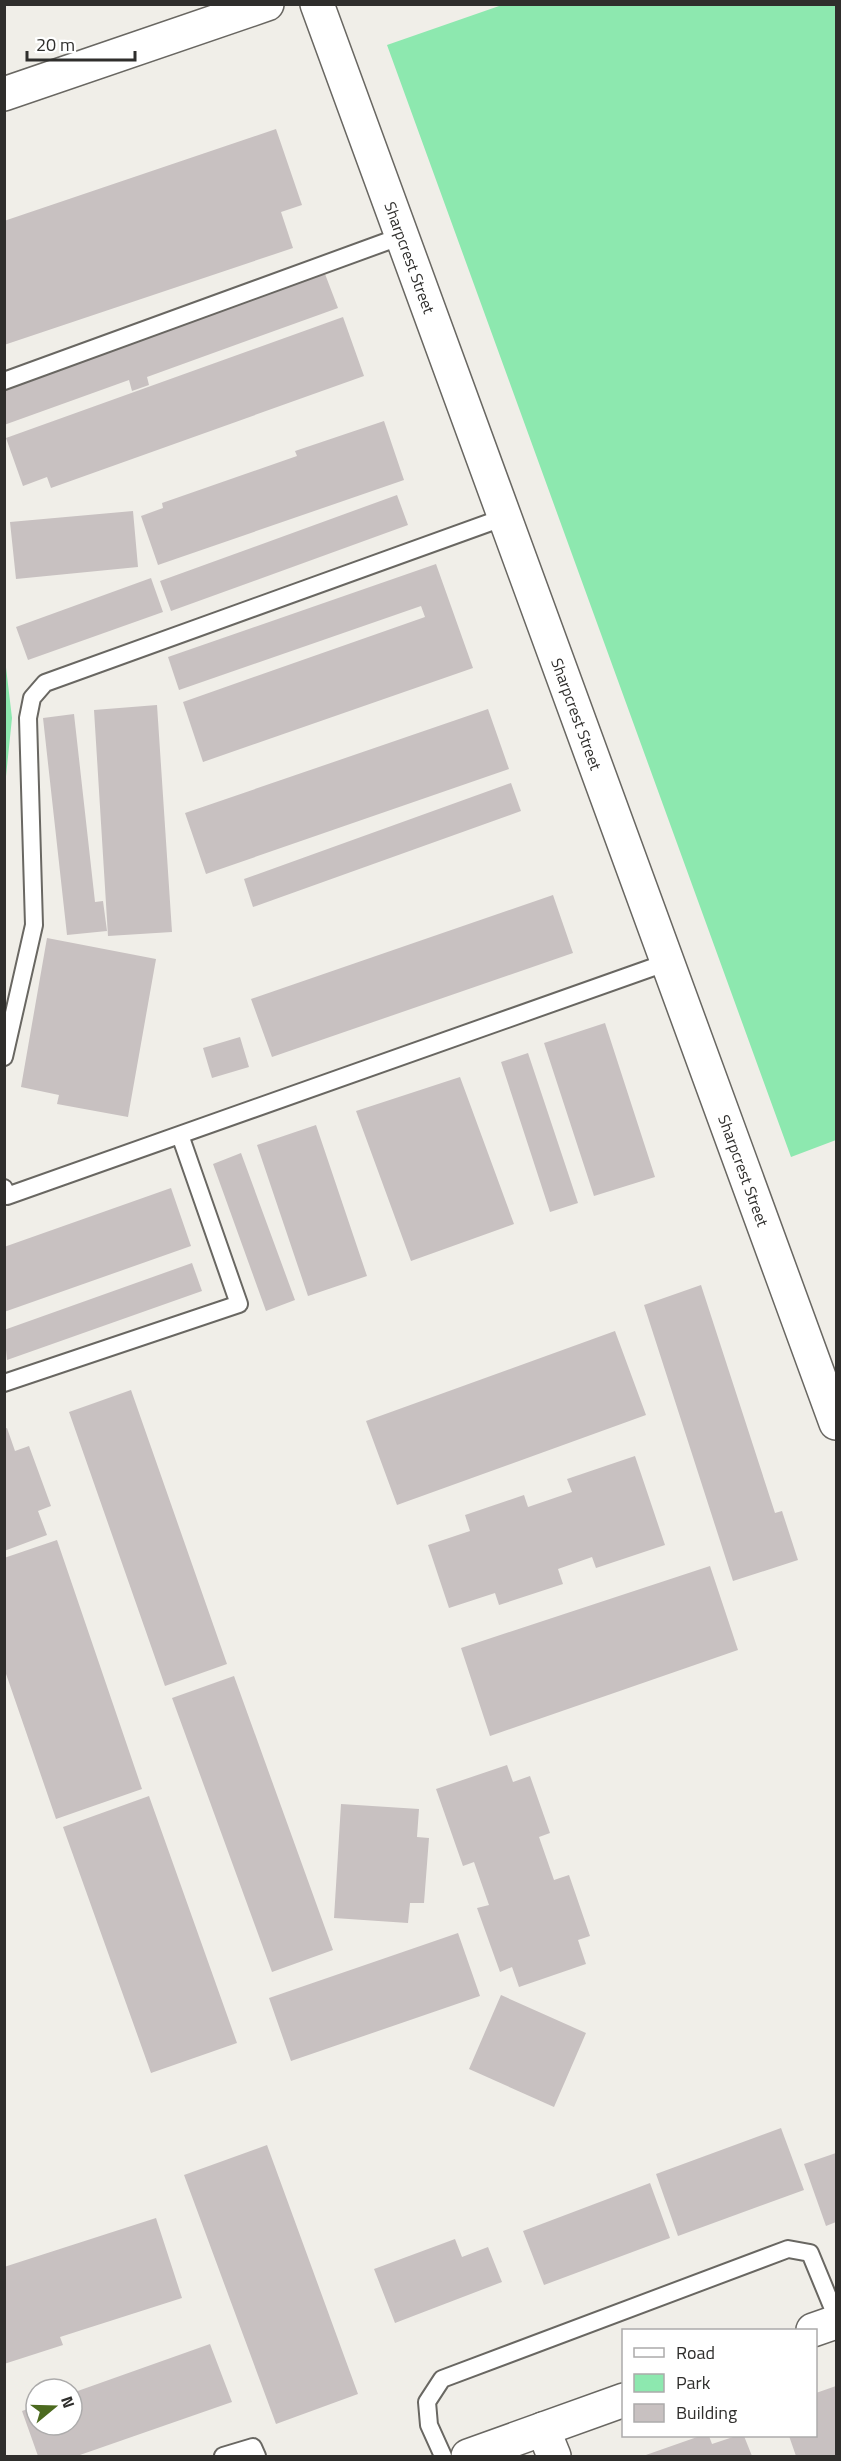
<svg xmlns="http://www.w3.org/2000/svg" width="841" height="2461" font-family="'Titillium Web',sans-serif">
<rect width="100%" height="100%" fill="#f0eee8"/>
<path fill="#8de8af" d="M502 5H836V1140L791 1157 387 45Z
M5 659 12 718 5 786Z"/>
<path fill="#c8c1c1" d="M276 129 302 205 281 212 293 248 4 345V221Z
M325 274 338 308 147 377 149 385 132 391 129 380 4 425V389Z
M343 317 364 376 51 488 47 477 23 486 6 438Z
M384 421 404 480 158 565 141 516 163 508 162 503 297 456 295 451Z
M397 495 408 525 171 611 160 581Z
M133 511 138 567 16 579 10 522Z
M436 564 473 668 203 762 183 702 425 617 421 606 179 690 168 657Z
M151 578 163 612 28 660 16 627Z
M157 705 172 932 108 936 94 710Z
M488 709 509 769 206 874 185 813Z
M74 714 95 902 103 901 107 931 67 935 43 718Z
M511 783 521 811 253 907 244 879Z
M553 895 573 953 272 1057 251 999Z
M47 938 156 959 128 1117 57 1104 59 1095 21 1087Z
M605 1023 655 1177 594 1196 544 1043Z
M240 1037 249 1067 212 1078 203 1048Z
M528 1053 578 1203 550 1212 501 1062Z
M460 1077 514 1224 411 1261 356 1111Z
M316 1125 367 1276 308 1296 257 1145Z
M241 1153 295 1300 266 1311 213 1164Z
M171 1188 191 1246 4 1312V1247Z
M192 1263 202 1291 7 1360 4 1330Z
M701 1285 775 1513 782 1511 798 1560 733 1581 644 1305Z
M615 1331 646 1415 397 1505 366 1421Z
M131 1390 227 1664 165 1686 69 1412Z
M7 1428 15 1451 29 1446 51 1506 38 1511 47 1535 4 1551V1429Z
M635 1456 665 1545 596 1568 592 1557 558 1569 563 1584 499 1605 495 1593 449 1608 428 1545 470 1531 465 1515 524 1495 528 1507 572 1492 567 1479Z
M57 1540 142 1789 56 1819 4 1668V1558Z
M710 1566 738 1650 490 1736 461 1648Z
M234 1676 333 1950 272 1972 172 1698Z
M507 1765 513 1782 530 1776 550 1833 539 1837 554 1880 569 1875 590 1936 578 1940 586 1964 519 1987 512 1967 500 1972 477 1908 489 1905 474 1862 463 1866 436 1789Z
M149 1796 237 2043 151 2073 63 1827Z
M341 1804 419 1809 417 1837 429 1838 424 1903H410L408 1923 334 1918Z
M458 1933 480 1996 291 2061 269 1998Z
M501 1995 586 2033 554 2107 469 2069Z
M781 2128 804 2190 678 2236 656 2174Z
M267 2145 358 2394 276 2424 184 2175Z
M836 2153V2222L826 2226 804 2164Z
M650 2183 670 2238 544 2285 523 2231Z
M156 2218 182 2298 60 2337 63 2345 4 2364V2267Z
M455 2239 462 2257 488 2247 502 2282 395 2323 374 2269Z
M210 2344 232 2402 77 2456H38L22 2411 36 2406V2425H72V2393Z
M836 2386V2456H796L789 2436H816V2393Z
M700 2436H709L712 2444 736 2436H744L752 2456H643Z"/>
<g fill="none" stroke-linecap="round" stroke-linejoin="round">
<defs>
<path id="service" d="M4 381 402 236
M4 1057 34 925 28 718 32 698 45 683 505 517
M4 1188 7 1196 668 962
M4 1383 239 1304 180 1135
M223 2456 253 2447 257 2456
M443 2456 429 2425 427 2402 442 2379 788 2249 810 2253 836 2316"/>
<path id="minor" d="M543 2429 554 2456"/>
<g id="tertiary">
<path id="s1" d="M317 4 836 1423"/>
<path d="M813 2330 836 2322"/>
<path d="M468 2456 624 2400"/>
</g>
<path id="secondary" d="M4 94 267 4"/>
</defs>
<use href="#service" stroke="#696762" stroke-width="20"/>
<use href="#minor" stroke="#696762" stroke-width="36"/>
<use href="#tertiary" stroke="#696762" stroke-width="36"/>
<use href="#secondary" stroke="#696762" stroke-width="36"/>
<use href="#service" stroke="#fff" stroke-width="16"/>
<use href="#minor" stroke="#fff" stroke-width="33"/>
<use href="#tertiary" stroke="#fff" stroke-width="33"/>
<use href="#secondary" stroke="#fff" stroke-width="33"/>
</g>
<g text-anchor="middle" stroke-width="6" stroke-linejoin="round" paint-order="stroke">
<g font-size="16" fill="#2f2e2c" stroke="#fff">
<text dy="6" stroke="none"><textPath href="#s1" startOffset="270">Sharpcrest Street</textPath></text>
<text dy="6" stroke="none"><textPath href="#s1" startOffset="756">Sharpcrest Street</textPath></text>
<text dy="6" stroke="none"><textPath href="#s1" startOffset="1242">Sharpcrest Street</textPath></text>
</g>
</g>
<rect width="841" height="2461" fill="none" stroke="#2f2e2c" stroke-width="12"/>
<rect x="622" y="2329" width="195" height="108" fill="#ffffff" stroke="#acabab" stroke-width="1.5"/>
<rect x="634" y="2348" width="30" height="9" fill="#ffffff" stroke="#acabab" stroke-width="1.5"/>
<text x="676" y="2359" font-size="18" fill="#2f2e2c">Road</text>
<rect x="634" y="2374" width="30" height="18" fill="#8de8af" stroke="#acabab" stroke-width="1.5"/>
<text x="676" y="2389" font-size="18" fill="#2f2e2c">Park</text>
<rect x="634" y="2404" width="30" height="18" fill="#c8c1c1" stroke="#acabab" stroke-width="1.5"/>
<text x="676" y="2419" font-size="18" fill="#2f2e2c">Building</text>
<g transform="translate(54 2407) rotate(71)"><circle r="28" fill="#ffffff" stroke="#acabab" stroke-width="1.5"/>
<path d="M0-4.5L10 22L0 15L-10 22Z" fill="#4c6a1f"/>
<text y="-9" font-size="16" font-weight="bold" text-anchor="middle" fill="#2f2e2c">N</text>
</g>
<path d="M27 51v9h108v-9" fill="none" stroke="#2f2e2c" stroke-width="3"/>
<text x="36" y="51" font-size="18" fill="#2f2e2c" stroke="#ffffff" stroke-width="4.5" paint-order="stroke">20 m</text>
</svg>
